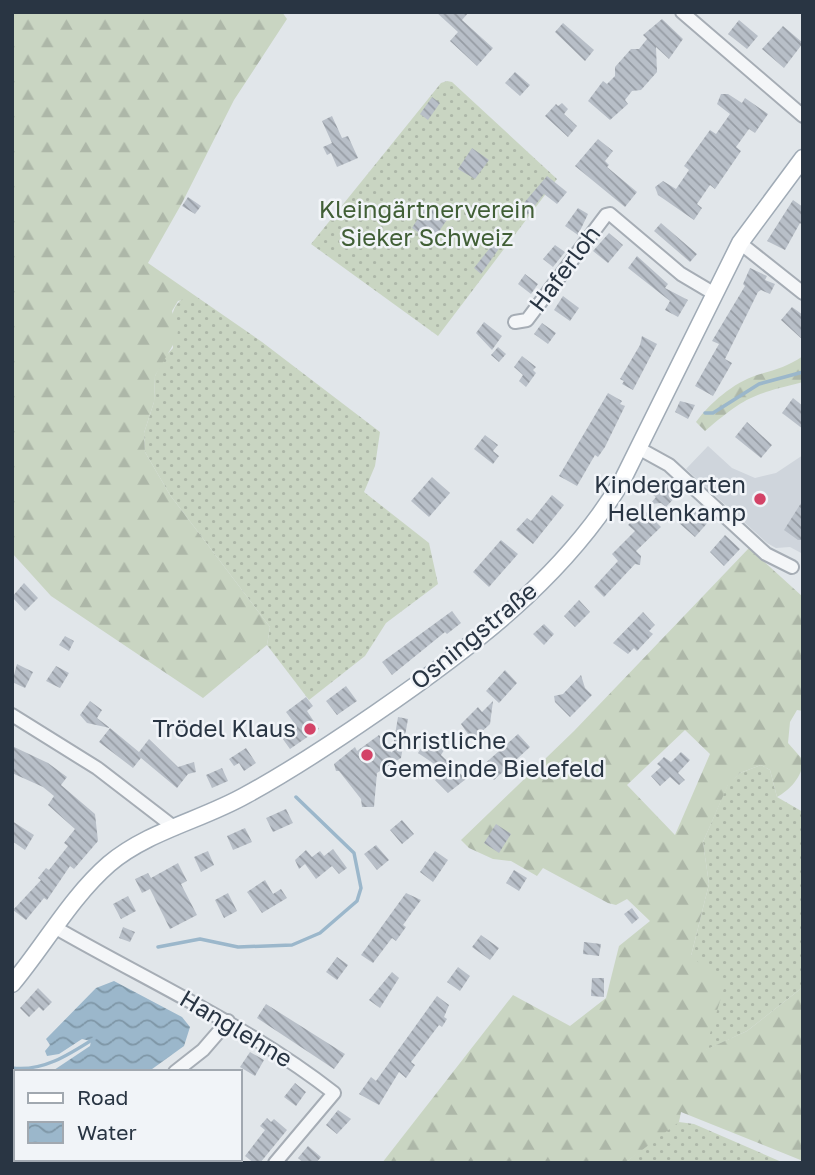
<svg xmlns="http://www.w3.org/2000/svg" width="815" height="1175" font-family="'Golos Text',sans-serif">
<defs>
<pattern id="grass-dots" width="8" height="8" patternUnits="userSpaceOnUse" patternTransform="scale(1.75)"><rect width="8" height="8" fill="#c9d5c2"/><path d="M2 2h.1M6 6h.1" fill="none" stroke="#adb7a8" stroke-width="1.8" stroke-linecap="round"/></pattern>
<pattern id="forest-firs" width="22" height="20" patternUnits="userSpaceOnUse" patternTransform="scale(1.75)"><rect width="22" height="20" fill="#c9d5c2"/><path d="M5 1l3.5 6h-7zM16 11l3.5 6h-7z" fill="#adb7a8"/></pattern>
<pattern id="water-waves" width="16" height="10" patternUnits="userSpaceOnUse" patternTransform="scale(1.75)"><rect width="16" height="10" fill="#9bb7cb"/><path d="M0 5q4-4 8 0t8 0" fill="none" stroke="#7e96a6"/></pattern>
<pattern id="building-back-hatch" width="6" height="6" patternUnits="userSpaceOnUse" patternTransform="scale(1.75)"><rect width="6" height="6" fill="#b8bfc8"/><path d="M-1 5l2 2M0 0l6 6M5-1l2 2" fill="none" stroke="#969ca4"/></pattern>
</defs>
<rect width="100%" height="100%" fill="#e1e6ea"/>
<path fill="#cfd5dc" d="M708 446 732 468 755 478 776 473 803 455V554L790 547 776 548 767 543 686 469Z"/>
<path fill="url(#grass-dots)" d="M447 81 452 82 557 179 438 336 311 244 441 83Z
M187 297H197L262 342 380 432 375 466 364 492 429 543 438 584 386 623 365 656 309 700 267 645 270 627 170 495 145 452 144 433 154 402 155 376 163 359 173 348C173 329 166 305 187 297Z
M761 765 770 770 777 797 803 812V987L747 1031 704 1051 708 1033 691 956 709 884 703 842 728 784 740 773Z
M679 1122 694 1124 784 1163H625L671 1125Z"/>
<path fill="url(#forest-firs)" fill-rule="evenodd" d="M12 12H282L287 19 234 100 182 203 148 263 197 297 178 301 172 311 178 330 177 338 155 376 154 402 144 433 145 452 170 495 270 627 267 645 203 698 51 596 12 553Z
M803 356V382C751 395 745 397 705 431L696 422C710 403 733 383 757 375 774 370 787 367 803 356Z
M749 548 803 597V711L797 710 790 722 788 743 803 760C803 776 790 790 777 797L770 770 761 765 740 773 728 785 703 842 709 884 691 956 725 985 705 1050 747 1031 803 987V1161L681 1112 679 1122 625 1163H382L513 995 570 1026 606 998 619 946 650 921 627 899 616 905 608 903 543 868 537 876 511 861 493 859 469 848 461 840 574 731ZM685 730 710 754 675 835 627 785Z"/>
<path fill="url(#water-waves)" d="M114 981 182 1017 190 1027 184 1046 148 1072H51L90 1046 91 1041 82 1039 59 1054 47 1056 45 1051 50 1045 46 1039 96 988Z"/>
<g fill="none" stroke-linecap="round" stroke-linejoin="round">
<path stroke="#9bb7cb" stroke-width="3.5" d="M705 413H713L759 384 803 372
M158 947 200 939 238 947 292 945 320 933 357 901 361 888 354 853 296 797
M12 1068C43 1072 70 1054 95 1038"/>
</g>
<path fill="url(#building-back-hatch)" d="M436 12H469L462 20 493 48 477 66 450 41 458 32Z
M662 19 683 39 669 59 656 47 657 72 641 90 632 91 625 100 628 104 610 120 588 101 603 81 607 84 615 76V67L631 49H639L647 39 643 35Z
M739 20 758 36 747 49 728 34Z
M563 23 594 50 585 61 555 32Z
M783 26 803 43 784 68 762 49Z
M515 72 530 85 520 96 505 83Z
M721 94H728L742 103 745 98 768 114 755 133 749 129 736 147 741 151 715 189 710 185 697 204 702 208 694 220 658 195 655 187 663 181 676 189 689 170 684 166 710 130 716 134 730 114 717 104Z
M432 97 440 103 428 120 420 114Z
M562 103 568 109 564 114 577 126 568 137 545 116 556 104 558 106Z
M332 116 342 138 348 136 358 158 337 167 331 153 327 155 323 147 332 143 322 121Z
M598 139 613 151 605 161 609 165 607 167 637 192 625 207 575 166Z
M472 148 489 160 475 179 458 169Z
M547 176 567 192 557 204 544 194 525 218 517 211Z
M188 197 201 206 195 214 182 206Z
M793 200 803 207V226L800 223 785 250 767 241Z
M427 204 448 218 432 242 412 228Z
M578 208 588 214 578 235 565 226Z
M661 223 697 254 690 262 654 231Z
M609 233 623 245 608 263 593 251Z
M497 239 503 243 481 274 474 268Z
M555 245 565 252 553 267 543 259Z
M637 256 668 284 665 288 688 300 678 317 665 310 670 301 628 268Z
M750 268 767 276 765 280 775 284 770 294 761 290 758 292 725 359 732 363 713 396 695 386 719 344 712 341 745 286 743 284Z
M525 274 538 284 531 294 518 284Z
M563 296 579 308 570 321 554 310Z
M792 307 803 315V340L781 320Z
M484 322 502 336 492 350 476 333Z
M542 323 556 333 548 344 534 334Z
M642 336 657 344 633 390 622 384 624 381 620 379 640 345Z
M498 347 506 354 499 362 491 355Z
M522 356 536 367 533 370 536 373 526 387 519 381 523 375 514 367Z
M608 393 622 401 620 404 625 406 605 447 598 457 595 455 577 486 559 476Z
M793 398 803 406V429L782 413Z
M680 401 695 405 688 419 675 412Z
M747 422 772 445 761 458 735 437Z
M485 435 498 445 493 451 499 456 493 464 474 449Z
M432 477 450 493 429 517 411 501Z
M667 480 680 492 666 507 661 503 650 504 656 497 653 495Z
M552 495 564 505 533 544 516 530 527 518 531 521Z
M803 500V540H798L784 530Z
M695 506 710 520 695 537 679 523Z
M644 510 661 527 636 551 641 556 640 565 635 564 604 597 594 587 618 561 612 554 635 531 628 525Z
M725 535 740 549 724 566 710 552Z
M501 540 518 554 489 587 473 572Z
M24 583 38 598 25 611 12 597Z
M579 600 590 612 575 627 564 616Z
M452 611 461 623 447 634 445 632 392 675 382 662Z
M643 612 655 625 649 631 653 634 637 651 634 648 628 654 613 643Z
M544 624 554 634 544 645 533 634Z
M65 636 74 641 69 651 59 645Z
M17 664 33 672 25 688 12 682Z
M56 666 69 673 60 688 46 681Z
M505 670 517 683 499 703 486 691Z
M581 675 585 688 592 695 570 717 555 702 554 696 563 694Z
M346 686 357 701 337 715 326 701Z
M306 697 313 706 307 711 319 729 290 749 280 735 295 724 286 712Z
M90 701 102 710 97 718 110 728 87 723 80 715Z
M493 701 490 724 476 737H470L461 724 478 707 482 712Z
M398 717 408 719 401 758 377 773 374 807H362L361 799 339 771H336L334 764 355 747 357 751 379 735 392 753Z
M110 728 139 752 149 739 178 767 194 762 196 772 188 774 177 788 141 758 133 768 99 742Z
M518 734 530 747 494 780 481 767Z
M429 736 446 747 441 755 466 779 448 793 435 780 445 771 418 753Z
M12 746 48 763 67 777 61 785 95 814 98 841 74 869 70 866 47 900 44 898 26 920 13 910 41 880 38 878 46 868 49 870 68 846 64 843 75 829 48 805 54 796 43 787 12 773Z
M246 748 256 763 244 771 239 763 234 766 229 759Z
M681 752 690 760 678 773 685 780 679 785 670 777 660 786 651 776 661 767 657 764 664 757 671 762Z
M222 768 228 781 212 788 206 775Z
M286 809 293 823 273 832 266 818Z
M402 820 414 834 402 844 390 830Z
M12 821 34 835 25 850 12 841Z
M496 824 511 834 499 853 484 843Z
M245 828 252 842 233 850 227 836Z
M376 845 389 860 377 870 364 854Z
M333 849 347 868 339 874 332 866 316 879 305 864 299 869 295 860 306 850 312 857 320 851 324 856Z
M208 851 214 865 201 872 194 857Z
M435 851 448 860 433 882 420 872Z
M178 863 187 881 181 884 197 915 170 929 150 889 142 893 135 879 148 873 151 878Z
M514 870 527 878 519 891 506 883Z
M265 880 273 894 281 889 287 898 262 913 247 892Z
M228 893 237 911 224 918 215 900Z
M406 893 421 900 403 925 406 927 396 941 392 938 373 963 361 955Z
M128 896 136 911 121 919 113 904Z
M632 908 639 918 632 924 624 914Z
M123 927 135 932 130 942 119 938Z
M481 935 499 948 490 960 472 947Z
M584 942 601 944 599 956 583 954Z
M337 957 348 965 337 980 326 972Z
M458 967 470 976 460 991 447 982Z
M392 972 399 978 380 1008 369 1000Z
M592 978H604V997L591 996Z
M38 988 52 1002 43 1011 39 1007 29 1017 20 1008Z
M437 996 449 1005 444 1017 447 1019 442 1027 439 1025 411 1062 415 1065 406 1078 399 1072 379 1105 359 1094 371 1077 376 1081Z
M266 1004 345 1054 334 1069 257 1018Z
M250 1052 264 1060 255 1076 240 1067Z
M295 1083 306 1092 296 1106 284 1097Z
M338 1110 351 1119 337 1134 326 1125Z
M267 1118 271 1122 274 1119 287 1130 260 1163H254L245 1156 265 1130 260 1126Z
M308 1146 321 1157 316 1163H304L298 1158Z"/>
<g fill="none" stroke-linecap="round" stroke-linejoin="round">
<defs>
<path id="minor" d="M682 12 803 116
M740 243 803 293
M515 322 527 320 606 215 610 214 681 274 713 293
M640 449 669 465 766 554 792 567
M12 715 97 768 175 828
M56 928C150 982 248 1026 334 1093L275 1163
M175 1072 203 1050 228 1021
M49 1163 52 1159"/>
<path id="major" d="M12 984C44 946 71 897 109 864 148 831 202 820 246 795 292 770 334 742 376 713 469 649 563 579 622 481L740 243 803 158"/>
</defs>
<use href="#minor" stroke="#a6adb5" stroke-width="16"/>
<use href="#major" stroke="#a0abb6" stroke-width="19"/>
<use href="#minor" stroke="#f4f6f8" stroke-width="12"/>
<use href="#major" stroke="#fff" stroke-width="16"/>
</g>
<g fill="#d34367" stroke="#f1f4f8" stroke-width="2.5">
<circle cx="760" cy="499" r="7"/>
<circle cx="310" cy="729" r="7"/>
<circle cx="367" cy="755" r="7"/>
</g>
<g text-anchor="middle" stroke-width="5" stroke-linejoin="round" paint-order="stroke">
<g font-size="24" fill="#415f36" stroke="#f1f4f8">
<text x="427" y="218">Kleingärtnerverein<tspan x="427" dy="28">Sieker Schweiz</tspan></text>
</g>
<g font-size="24" fill="#293543" stroke="#f1f4f8">
<text transform="translate(565 269) rotate(-53)" y="8">Haferloh</text>
<text transform="translate(474 636) rotate(-39)" y="8">Osningstraße</text>
<text transform="translate(236 1029) rotate(31)" y="8">Hanglehne</text>
</g>
<g font-size="24" fill="#293543" stroke="#f1f4f8" text-anchor="end">
<text x="746" y="493">Kindergarten<tspan x="746" dy="28">Hellenkamp</tspan></text>
<text x="296" y="737">Trödel Klaus</text>
<text x="381" y="749" text-anchor="start">Christliche<tspan x="381" dy="28">Gemeinde Bielefeld</tspan></text>
</g>
</g>
<rect width="815" height="1175" fill="none" stroke="#293543" stroke-width="28"/>
<rect x="14" y="1070" width="228" height="91" fill="#f1f4f8" stroke="#a1a8b0" stroke-width="2"/>
<rect x="28" y="1093" width="35" height="10" fill="#ffffff" stroke="#a1a8b0" stroke-width="2"/>
<text x="77" y="1105" font-size="21" fill="#293543">Road</text>
<rect x="28" y="1122" width="35" height="21" fill="url(#water-waves)" stroke="#a1a8b0" stroke-width="2"/>
<text x="77" y="1140" font-size="21" fill="#293543">Water</text>
</svg>
